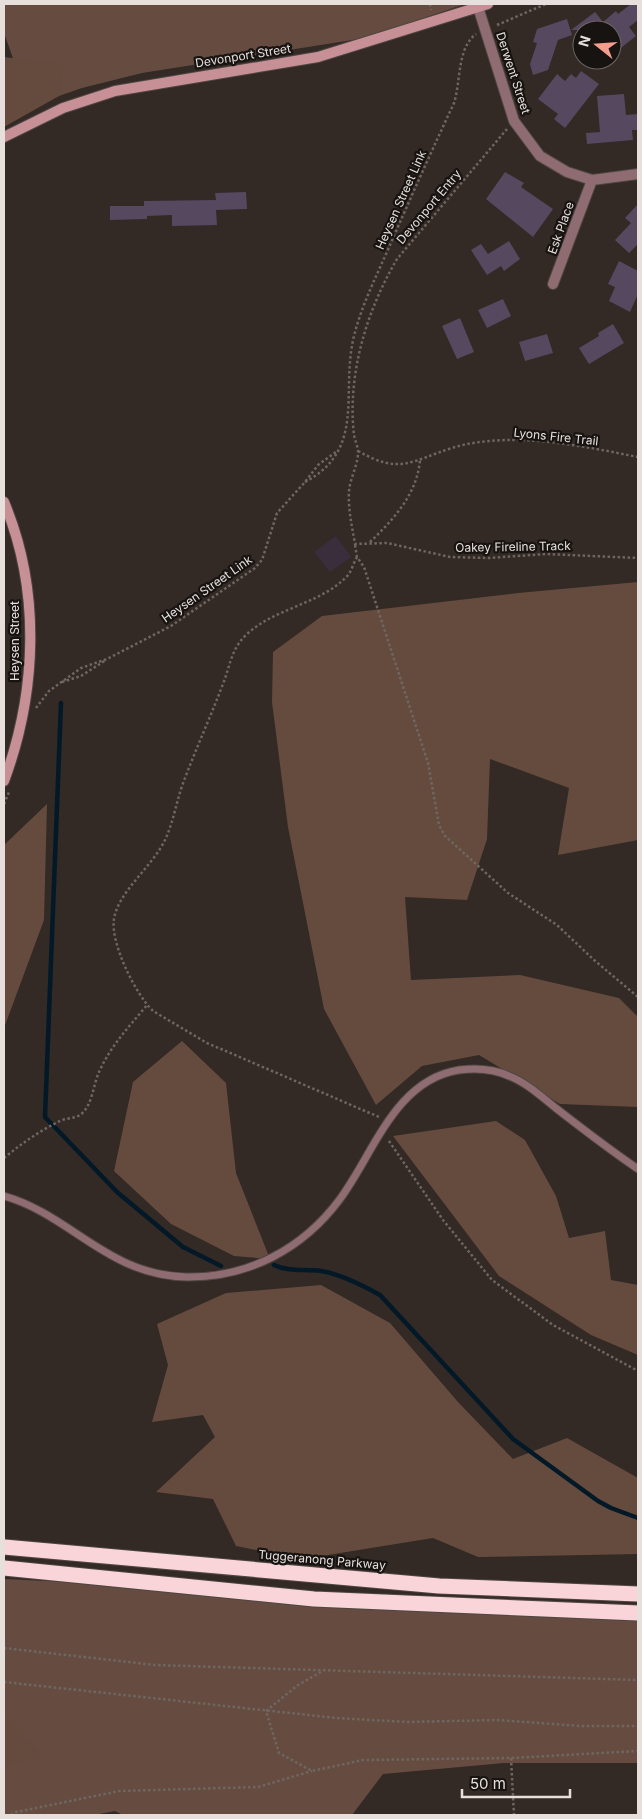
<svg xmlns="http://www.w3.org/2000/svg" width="642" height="1819" font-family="Inter,sans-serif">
<rect width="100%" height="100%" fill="#332925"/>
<path fill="#3a2e3d" d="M336 536 351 557 330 572 314 552Z"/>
<path fill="#664c40" d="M4 4H465L365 38 142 73 82 88 30 106 4 33Z
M4 1579 156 1586 638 1618V1763H504L383 1774 352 1815H123L115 1811 94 1815H4Z"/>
<path fill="#644b3e" d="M4 57 64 64 59 96 4 127Z
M638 582V840L558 855 569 788 490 759 487 839 467 900 405 897 411 980 520 975 619 998 638 1017V1107L560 1104 479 1055 422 1066 376 1105 324 1009 288 827 272 702 273 652 322 616 518 593Z
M47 804 44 920 4 1028V845Z
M182 1041 226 1083 236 1173 270 1259 234 1256 171 1224 114 1171 133 1082Z
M496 1121 525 1140 556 1196 569 1238 605 1231 611 1280 638 1285V1355L591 1335 499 1276 393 1136Z
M321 1285 390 1323 458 1402 513 1459 567 1438 638 1478V1554L478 1557 433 1538 303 1559 236 1546 213 1499 156 1492 215 1437 203 1415 152 1422 168 1365 157 1324 226 1293Z
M4 1711 43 1756 4 1768Z"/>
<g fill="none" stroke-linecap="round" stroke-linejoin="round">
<path stroke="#031927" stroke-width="4.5" d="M61 703 45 1117 117 1192 183 1247 221 1266
M274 1265C288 1272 306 1269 321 1271 341 1274 362 1285 380 1295L513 1439 598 1501 611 1508 638 1518"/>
</g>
<path fill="#56485f" d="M631 4H638V20L629 27 636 36 612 55V30H571L595 12 603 22 616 11 618 14Z
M567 19 572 35 558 40 548 70 533 75 530 64 537 43 533 42 537 29Z
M581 71 599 84 565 128 554 119 558 114 538 99 557 74 565 81 571 74 576 78Z
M624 94 626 115 638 114V130H632L633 140 587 144 586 133 600 132 597 96Z
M505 172 524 183 521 187 553 209 533 237 486 199Z
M246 192 247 209 216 210 217 225 172 226V215L147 216V219L110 220V206H144V201L216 200 215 193Z
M638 204V244L629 253 615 240 631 223 625 218Z
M509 241 520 259 504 271 501 266 487 275 471 250 481 244 488 254Z
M619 261 638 271V294L630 312 609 301 615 287 608 284Z
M503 299 511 316 487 328 478 310Z
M460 318 474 352 457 359 442 326Z
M613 324 624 343 589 364 579 348 599 336 598 333Z
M547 334 553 353 525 361 519 342Z"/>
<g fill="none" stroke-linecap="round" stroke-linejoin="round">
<defs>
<path id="lane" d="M4 1196C71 1215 107 1275 186 1277 248 1278 303 1249 340 1199 374 1153 395 1080 459 1070 475 1068 494 1069 509 1076 527 1083 542 1097 557 1109 584 1130 610 1150 638 1169"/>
<path id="street" d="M478 7 514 121 540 156 567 172 592 180 638 174
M553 284 592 180"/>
<path id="secondary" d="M4 137 63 108 115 91 318 57 488 4
M4 502C41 590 37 692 4 781"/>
<path id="highway" d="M4 1547 439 1586 638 1594
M4 1568 314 1599 638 1613"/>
</defs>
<use href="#lane" stroke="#504642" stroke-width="9"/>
<use href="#street" stroke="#504642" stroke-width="12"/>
<use href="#secondary" stroke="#504642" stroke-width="12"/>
<use href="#highway" stroke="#504642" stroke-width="17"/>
<path stroke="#6f6662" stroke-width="2.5" stroke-dasharray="2.5 2.5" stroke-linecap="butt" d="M430 4 431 10
M497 25 546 4
M507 129 397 259C367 310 347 374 354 435 355 440 357 445 358 450 359 463 350 478 349 491 348 510 352 526 355 544L387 543 450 557 489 558 546 554 638 558
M358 451C400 475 411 461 452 448 470 442 494 440 513 440 555 440 597 449 638 457
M305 482C367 449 340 392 354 336 362 304 377 275 390 245 411 197 432 150 454 103 461 81 457 48 476 34
M370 542C394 519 417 494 420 460
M355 545 357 557 364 567 428 763 439 825 445 836 508 893 557 925 594 960 638 997
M357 557C354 562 352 569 349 574 322 605 274 607 245 636 231 650 230 666 223 684 210 718 195 751 182 786 176 804 173 823 165 840 152 867 118 892 114 919 110 943 136 995 153 1011L207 1043 379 1117
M62 682 81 676 106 660
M36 708 49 691 81 668 107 659 171 626 255 568 262 560 277 513 305 482 318 465 337 451
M4 804 9 792
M389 1141 443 1220 492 1280 553 1325 638 1371
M4 1158C21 1144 38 1132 58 1122 64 1118 74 1119 80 1115 93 1106 93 1083 100 1070 112 1044 129 1027 147 1005
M4 1648 155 1665 638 1680
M321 1672 298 1685 266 1711 279 1753 312 1771 363 1760 511 1758 638 1751
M4 1682 336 1718 407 1722 498 1720 580 1726H638
M511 1758 514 1815
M11 1815 16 1812 119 1791 258 1787 312 1771"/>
<use href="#lane" stroke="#8f6c71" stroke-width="7"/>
<use href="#street" stroke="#8f6c71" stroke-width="10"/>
<use href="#secondary" stroke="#c79097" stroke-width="10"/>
<use href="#highway" stroke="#f9d5d9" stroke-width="15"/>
</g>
<g text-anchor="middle" stroke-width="4.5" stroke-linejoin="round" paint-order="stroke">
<g font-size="12" fill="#e6dfdc" stroke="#171311">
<text transform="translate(243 56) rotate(-9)" y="4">Devonport Street</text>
<text transform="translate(513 73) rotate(72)" y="4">Derwent Street</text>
<text transform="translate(401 200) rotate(-66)" y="4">Heysen Street Link</text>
<text transform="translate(429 207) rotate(-50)" y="4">Devonport Entry</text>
<text transform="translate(561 228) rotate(-70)" y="4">Esk Place</text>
<text transform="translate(556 437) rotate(6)" y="4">Lyons Fire Trail</text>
<text transform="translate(513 547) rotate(-1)" y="4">Oakey Fireline Track</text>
<text transform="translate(207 589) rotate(-35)" y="4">Heysen Street Link</text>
<text transform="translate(15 641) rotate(-90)" y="4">Heysen Street</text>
<text transform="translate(322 1560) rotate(5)" y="4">Tuggeranong Parkway</text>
</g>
</g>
<rect width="642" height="1819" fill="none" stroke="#e6dfdc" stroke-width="10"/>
<g transform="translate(597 45) rotate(287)"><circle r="24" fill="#171311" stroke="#6a6562"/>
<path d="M0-4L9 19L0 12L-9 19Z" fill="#f49d8d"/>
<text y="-8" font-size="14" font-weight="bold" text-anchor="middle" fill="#e6dfdc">N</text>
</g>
<path d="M462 1789v8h108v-8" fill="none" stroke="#e6dfdc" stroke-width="2.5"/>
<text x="470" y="1789" font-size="15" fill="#e6dfdc" stroke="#171311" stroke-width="4" paint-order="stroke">50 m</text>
</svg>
